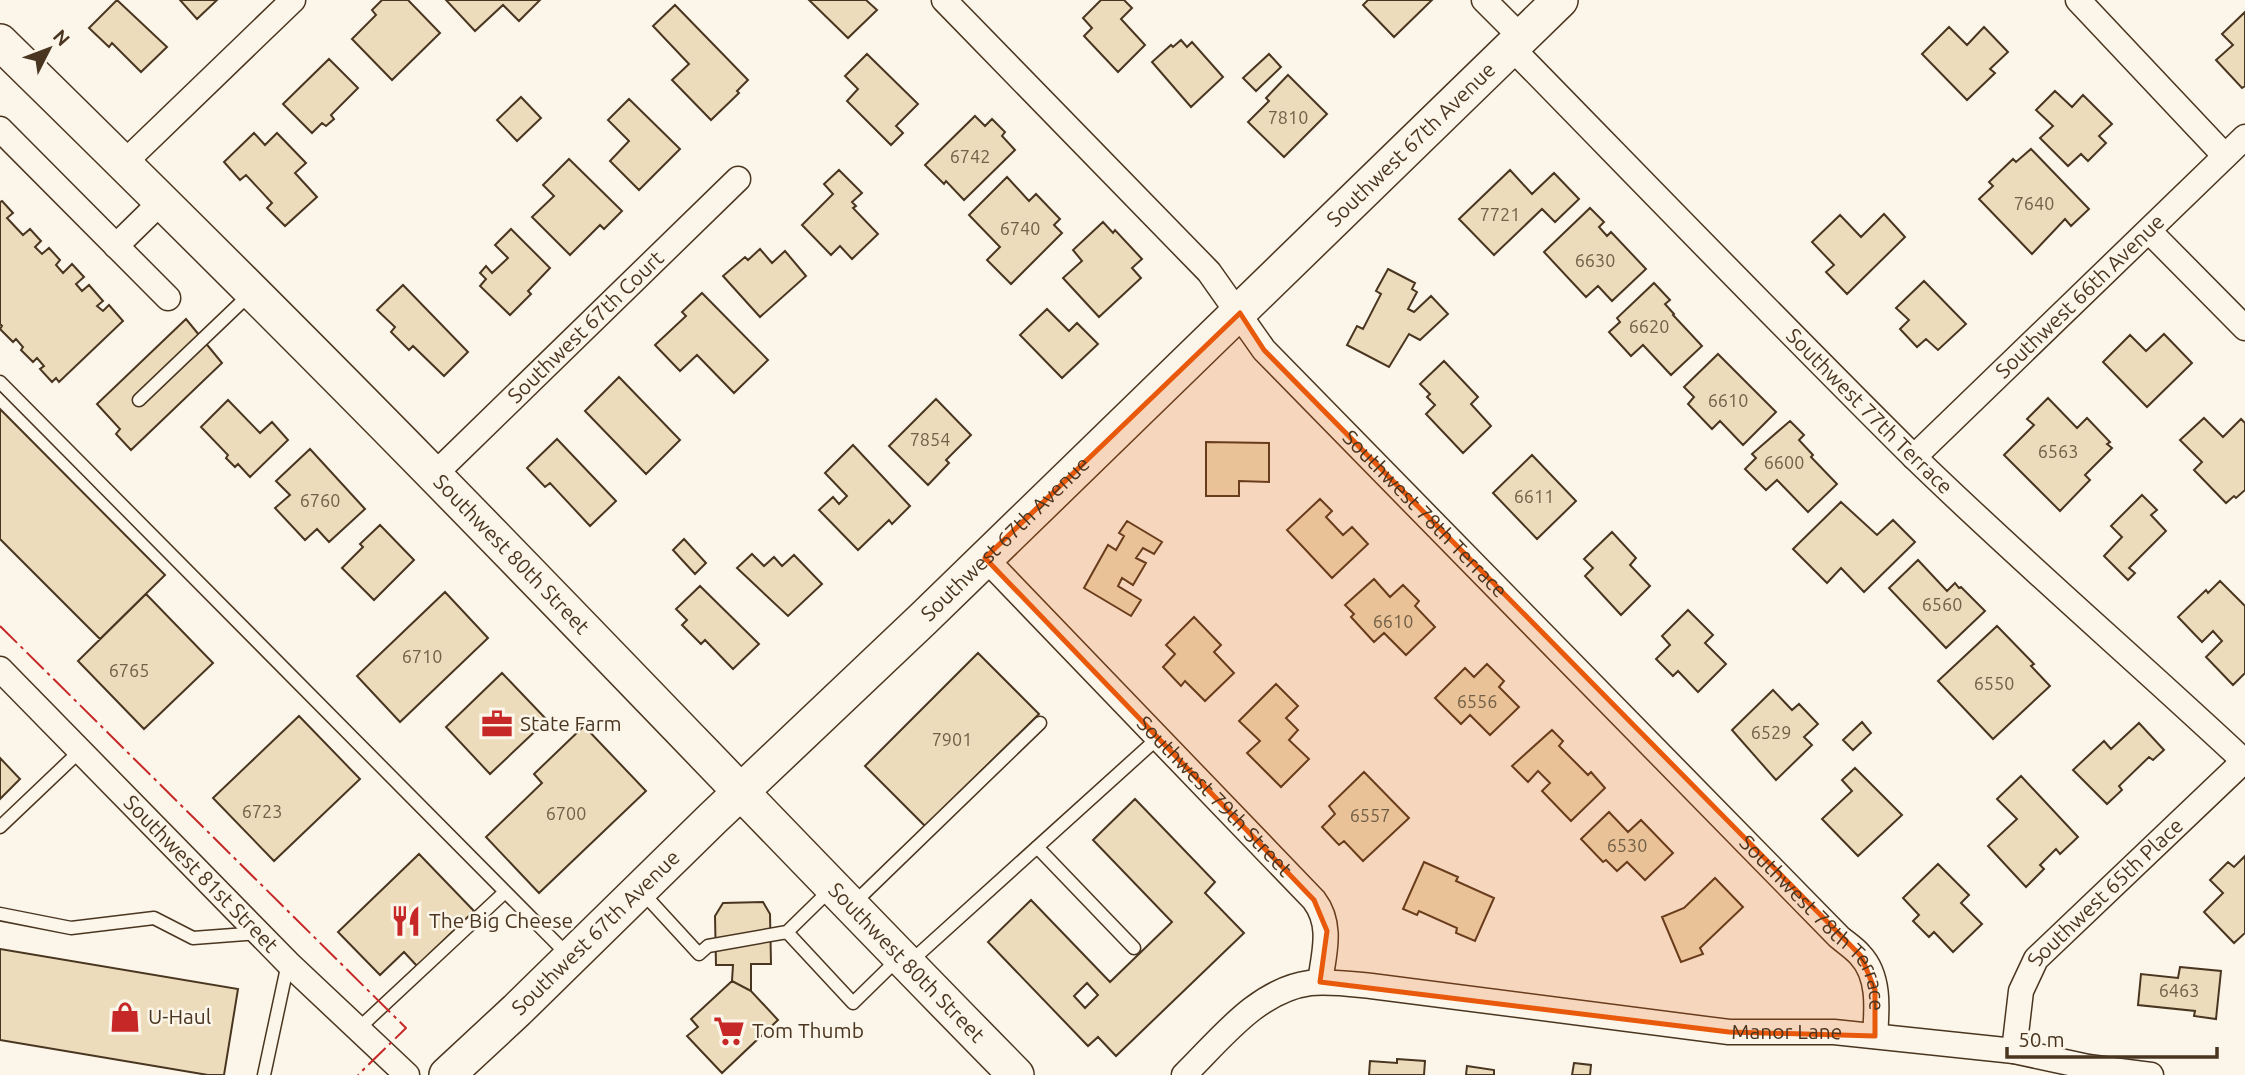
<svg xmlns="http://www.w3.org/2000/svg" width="2245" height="1075" font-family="Ubuntu,sans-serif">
<rect width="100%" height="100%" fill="#fbf6e9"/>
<path fill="#ecdcbc" stroke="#4a3520" stroke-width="2" fill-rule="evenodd" d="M117 0 167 47 141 72 112 43 109 47 89 28Z
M180 0H217L197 19Z
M382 0H408L440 33 392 80 352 39 376 15 372 10Z
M446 0H540L519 21 503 5 475 31Z
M809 0H866L877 10 848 38Z
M1101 0H1124L1132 8 1121 19 1145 45 1118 72 1084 36 1092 28 1083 18Z
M1368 0H1432L1394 37 1363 5Z
M675 5 748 80 737 91 739 93 711 120 672 80 689 64 653 26Z
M2245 12V86L2242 88 2216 60 2233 45 2222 34Z
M1949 27 1967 45 1984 27 2008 52 1990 69 1995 73 1967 100 1922 54Z
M1181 40 1187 47 1192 42 1223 77 1191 107 1152 62 1171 45 1173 47Z
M867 54 918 104 896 126 903 133 891 145 847 101 858 89 845 76Z
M1269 54 1281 67 1256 91 1243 78Z
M329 59 358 88 331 115 334 119 326 126 322 123 312 133 283 104Z
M1288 75 1327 114 1284 157 1248 122 1269 101 1266 98Z
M2055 91 2072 107 2083 95 2112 124 2099 136 2106 143 2088 161 2081 154 2068 166 2040 138 2053 126 2036 110Z
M521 97 541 118 517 141 497 120Z
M629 99 680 149 639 190 610 161 629 141 608 120Z
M975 116 985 126 992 119 1005 132 1002 136 1015 150 964 200 946 181 944 184 925 165Z
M254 133 265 145 277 133 306 163 295 173 317 197 285 226 267 208 272 203 246 175 240 180 224 162Z
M2031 149 2089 209 2071 226 2065 219 2032 254 1979 199 1993 186 1989 182 2013 159 2016 162Z
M569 159 622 211 604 229 600 225 570 255 532 217 554 196 543 185Z
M839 170 862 193 852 202 856 206 853 208 878 234 852 259 840 246 831 255 802 225 833 194 824 184Z
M1510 170 1532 194 1554 173 1579 199 1555 222 1542 209 1494 255 1459 219Z
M1007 177 1029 201 1036 194 1060 219 1054 225 1062 233 1011 284 987 260 1000 247 969 215Z
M2 201 13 213 7 218 23 235 30 229 41 241 35 247 42 254 49 248 60 260 56 265 63 273 72 264 84 277 76 284 82 291 89 285 103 301 97 306 103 311 109 305 123 321 59 382 56 378 52 382 40 369 44 366 37 358 33 362 21 350 23 347 16 339 13 342 0 329 2 326 0 324V202Z
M1590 208 1604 222 1599 227 1607 236 1611 232 1646 269 1612 301 1598 286 1586 297 1544 252Z
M1884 214 1905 237 1847 294 1826 272 1834 265 1812 242 1840 215 1861 237Z
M1103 222 1113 233 1115 230 1142 259 1132 268 1141 278 1099 317 1063 278 1082 261 1073 250Z
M511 229 550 268 528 291 531 294 510 315 480 286 486 279 480 273 486 266 492 273 508 258 495 245Z
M760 249 772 263 785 251 806 276 760 317 723 276 745 257 748 260Z
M1388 269 1415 283 1412 289 1417 292 1408 309 1414 312 1431 296 1448 314 1420 340 1409 334 1389 367 1347 345 1357 326 1363 329 1381 294 1376 291Z
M1924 281 1966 324 1938 350 1926 339 1917 347 1900 329 1909 320 1896 308Z
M1654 283 1670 300 1665 304 1674 314 1673 315 1702 346 1671 375 1643 345 1631 356 1609 332 1620 322 1617 318Z
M403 285 468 352 444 376 413 346 409 350 391 332 395 327 377 310Z
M702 293 768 360 734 393 697 355 680 371 655 345 686 316 682 312Z
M1047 309 1069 331 1077 323 1098 344 1062 378 1020 335Z
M186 319 222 363 131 450 116 434 120 429 97 404Z
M2164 334 2192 363 2147 407 2103 362 2130 335 2146 351Z
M1718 354 1776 412 1743 445 1720 421 1712 429 1688 404 1694 397 1684 387Z
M1444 361 1478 397 1471 404 1491 426 1463 453 1426 414 1435 405 1427 397 1430 394 1420 384Z
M619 377 680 440 646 474 585 411Z
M2048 398 2077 428 2087 418 2110 442 2107 444 2112 448 2085 475 2090 480 2060 511 2004 455 2034 425 2027 419Z
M936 399 971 435 946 460 949 463 928 485 889 446Z
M228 400 260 433 272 422 288 440 250 477 238 464 235 467 226 458 228 455 201 427Z
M0 409 165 575 100 639 0 539Z
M2204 418 2223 437 2241 419 2245 423V490L2236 498 2234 496 2226 503 2194 470 2202 462 2180 440Z
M1790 421 1804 435 1799 440 1813 455 1811 457 1837 484 1808 512 1777 480 1766 490 1745 469 1756 458 1752 454Z
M557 439 616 501 590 526 550 483 545 487 527 468Z
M1206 442 1269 443V482L1239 481V496H1206Z
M853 445 910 506 892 524 889 520 858 550 819 510 833 497 839 504 847 496 825 473Z
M310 449 365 509 329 542 317 529 305 540 275 508 290 495 276 481Z
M1532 455 1576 501 1537 539 1493 493Z
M2142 495 2157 510 2151 515 2166 531 2129 568 2135 573 2128 580 2104 556 2122 537 2111 526Z
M1320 499 1332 511 1326 517 1343 535 1352 527 1368 544 1332 578 1287 530Z
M1841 502 1877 535 1893 520 1915 542 1864 592 1841 568 1827 583 1793 549Z
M1127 521 1162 542 1154 554 1143 548 1136 558 1146 563 1133 585 1122 578 1118 586 1141 600 1131 616 1084 588 1108 545 1116 550 1124 536 1119 533Z
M380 525 414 560 374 600 342 568 363 547 360 544Z
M1612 532 1636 558 1630 565 1650 586 1621 615 1585 576 1593 568 1584 559Z
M684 539 706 563 695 574 673 550Z
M752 554 764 566 774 557 782 566 794 555 822 584 788 616 737 568Z
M1918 560 1947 591 1955 583 1959 588 1961 587 1985 611 1946 648 1889 588Z
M1374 579 1390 597 1403 585 1419 601 1415 606 1435 627 1406 655 1384 633 1374 642 1351 617 1354 614 1345 605Z
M2220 581 2245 606V673L2233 685 2206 657 2222 641 2213 631 2202 642 2178 617 2206 590 2208 593Z
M700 586 759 644 733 669 705 640 701 644 682 625 687 620 676 609Z
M445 592 488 638 400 722 357 676Z
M146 594 213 663 144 729 78 661Z
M1688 610 1713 635 1705 643 1726 664 1698 692 1678 671 1673 676 1656 659 1670 645 1662 636Z
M1194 617 1221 645 1214 652 1234 673 1205 701 1185 681 1181 686 1163 667 1175 654 1166 645Z
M1997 626 2034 664 2031 666 2050 686 1993 739 1938 681Z
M978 653 1039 714 925 826 865 766Z
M1487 664 1504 681 1499 687 1519 707 1490 735 1470 715 1461 724 1435 698 1465 668 1474 677Z
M502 673 547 720 490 774 446 727Z
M1276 684 1298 706 1286 718 1298 730 1289 740 1309 759 1281 787 1247 753 1260 741 1239 721Z
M1773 690 1792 710 1799 704 1818 724 1804 737 1812 745 1776 780 1732 730Z
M299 716 360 779 274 861 213 798Z
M1862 722 1871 733 1853 750 1843 740Z
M2139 723 2164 750 2153 760 2149 757 2119 786 2122 790 2107 804 2073 770 2104 741 2111 749Z
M584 726 646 791 539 893 486 837 542 783 534 774Z
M1552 730 1563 741 1559 746 1588 775 1591 772 1605 788 1571 821 1542 791 1550 783 1538 771 1528 782 1512 766Z
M0 758 20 779 0 799Z
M1855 768 1902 815 1858 856 1822 819 1852 791 1842 780Z
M1364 772 1409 818 1363 861 1344 841 1339 845 1322 827 1335 814 1329 806Z
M2021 776 2078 837 2060 854 2056 849 2040 865 2044 869 2026 887 1988 846 2017 819 1997 799Z
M1135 799 1215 882 1205 893 1244 933 1116 1056 1098 1037 1088 1046 988 942 1031 900 1110 982 1172 922 1093 840ZM1087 983 1098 995 1085 1008 1074 996Z
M1609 812 1628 832 1641 820 1673 853 1645 880 1627 862 1617 871 1606 860 1603 862 1581 839Z
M419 854 474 911 417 966 404 952 380 975 338 932Z
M2245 856V933L2234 943 2204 912 2223 893 2210 880 2228 862 2234 867Z
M1424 862 1458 877 1456 881 1494 898 1475 941 1456 933 1457 928 1419 911 1417 915 1403 909Z
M1938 864 1969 895 1961 903 1982 924 1953 952 1934 932 1929 937 1913 921 1919 915 1903 898Z
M1715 878 1743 907 1700 948 1703 954 1681 962 1662 917 1684 908Z
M763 902 770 914 771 964H751V991L732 981 733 965H716L715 916 723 903Z
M0 949 238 989 224 1075H208L0 1040Z
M2180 967 2221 971 2216 1019 2194 1016 2195 1011 2138 1005 2141 974 2178 978Z
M732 981 751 991 778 1020 722 1073 687 1036 698 1027 691 1019Z
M1397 1059 1425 1061 1424 1075H1369L1370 1061 1397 1063Z
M1574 1063 1591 1065 1590 1075H1572Z
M1467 1066 1494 1070V1075H1466Z"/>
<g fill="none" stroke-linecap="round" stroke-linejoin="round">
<defs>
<path id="lane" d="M0 382 569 956
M139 400 250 294
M0 827 81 750
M1037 847 1134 948
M642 892 699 954 708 946 787 932 853 1003 900 957
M853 904 1040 723
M0 914 71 928 154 918 193 938 258 933
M787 932 832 888
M910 962 1159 737
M358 1029 505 892
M264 1075 288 963"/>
<g id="street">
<path id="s1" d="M944 0 1209 272 1264 350 1839 937C1846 943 1854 948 1860 955 1880 976 1877 1009 1875 1036"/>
<path d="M1484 0 1521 37"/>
<path d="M2078 0 2225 156"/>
<path id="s2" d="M1511 47C1645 184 1778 322 1914 457 2021 561 2135 659 2244 761"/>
<path d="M0 129 168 298"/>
<path d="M124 163 293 0"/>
<path d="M2149 231 2245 328"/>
<path d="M116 246 163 200"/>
<path id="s3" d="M1914 457 2245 137"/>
<path id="s4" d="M434 475 738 179"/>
<path id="s5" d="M985 558 1314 900C1333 925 1324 953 1320 982"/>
<path id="s6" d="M0 669 288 963 407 1075"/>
<path id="s7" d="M2014 1051 2021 991 2036 959 2245 760"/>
<path id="s8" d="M1184 1075C1220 1040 1257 990 1310 983 1330 981 1351 984 1371 986L1729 1032H1834L2014 1051 2088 1067 2151 1075"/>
</g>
<g id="secondary">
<path id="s9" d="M0 42C146 185 290 328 433 474 628 673 820 876 1016 1075"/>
<path id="s10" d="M447 1075 517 1010 712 819 923 619 1560 0"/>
</g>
</defs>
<use href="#lane" stroke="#4a3520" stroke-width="15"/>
<use href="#street" stroke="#4a3520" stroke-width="27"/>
<use href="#secondary" stroke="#4a3520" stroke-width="38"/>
<use href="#lane" stroke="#fbf6e9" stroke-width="12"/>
<use href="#street" stroke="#fbf6e9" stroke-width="24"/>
<use href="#secondary" stroke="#fbf6e9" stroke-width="35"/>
<path stroke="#c62828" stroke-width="2" stroke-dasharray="24 5 3.5 5" stroke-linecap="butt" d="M0 626 406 1028 358 1075"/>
</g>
<path fill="#e8590c" fill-opacity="0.2" stroke="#e8590c" stroke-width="5" stroke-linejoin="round" d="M1240 313 1264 350 1861 956 1875 990V1036L1729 1032 1320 982 1327 931 1314 900 985 558Z"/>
<defs>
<symbol id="office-bare" viewBox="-9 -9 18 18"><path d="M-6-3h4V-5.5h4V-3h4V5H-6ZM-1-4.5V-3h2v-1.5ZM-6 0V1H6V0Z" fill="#c62828" stroke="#fbf6e9" stroke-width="2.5" paint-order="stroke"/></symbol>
<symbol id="restaurant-bare" viewBox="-9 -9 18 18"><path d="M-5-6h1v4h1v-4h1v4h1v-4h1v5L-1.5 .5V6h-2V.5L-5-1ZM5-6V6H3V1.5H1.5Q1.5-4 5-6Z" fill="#c62828" stroke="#fbf6e9" stroke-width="2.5" paint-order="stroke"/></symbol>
<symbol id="shop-bare" viewBox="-9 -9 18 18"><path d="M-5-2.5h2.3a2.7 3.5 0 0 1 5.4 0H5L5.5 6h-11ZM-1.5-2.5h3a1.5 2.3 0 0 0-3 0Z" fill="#c62828" stroke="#fbf6e9" stroke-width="2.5" paint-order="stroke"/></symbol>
<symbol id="supermarket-bare" viewBox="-9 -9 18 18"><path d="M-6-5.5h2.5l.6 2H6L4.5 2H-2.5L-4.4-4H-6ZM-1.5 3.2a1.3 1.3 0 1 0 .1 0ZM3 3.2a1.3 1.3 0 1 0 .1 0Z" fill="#c62828" stroke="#fbf6e9" stroke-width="2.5" paint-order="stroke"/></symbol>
</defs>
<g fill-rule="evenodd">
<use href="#office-bare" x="475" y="702" width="44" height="44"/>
<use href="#restaurant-bare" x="384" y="899" width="44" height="44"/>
<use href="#shop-bare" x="103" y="995" width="44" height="44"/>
<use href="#supermarket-bare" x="707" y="1009" width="44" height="44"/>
</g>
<g text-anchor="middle" stroke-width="5" stroke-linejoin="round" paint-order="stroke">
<g font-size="18" fill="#725f47">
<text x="1288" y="124">7810</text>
<text x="970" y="163">6742</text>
<text x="2034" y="210">7640</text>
<text x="1500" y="221">7721</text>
<text x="1020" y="235">6740</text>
<text x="1595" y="267">6630</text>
<text x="1649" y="333">6620</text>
<text x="1728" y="407">6610</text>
<text x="930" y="446">7854</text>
<text x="2058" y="458">6563</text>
<text x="1784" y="469">6600</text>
<text x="1534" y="503">6611</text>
<text x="320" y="507">6760</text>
<text x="1942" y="611">6560</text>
<text x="1393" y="628">6610</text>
<text x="422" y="663">6710</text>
<text x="129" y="677">6765</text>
<text x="1994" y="690">6550</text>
<text x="1477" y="708">6556</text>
<text x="1771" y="739">6529</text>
<text x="952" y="746">7901</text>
<text x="262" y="818">6723</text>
<text x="566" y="820">6700</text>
<text x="1370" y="822">6557</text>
<text x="1627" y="852">6530</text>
<text x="2179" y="997">6463</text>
</g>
<g font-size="21" fill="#4a3520" stroke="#fbf6e9">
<text dy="7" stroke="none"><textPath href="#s10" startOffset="1340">Southwest 67th Avenue</textPath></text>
<text dy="7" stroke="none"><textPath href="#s3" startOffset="231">Southwest 66th Avenue</textPath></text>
<text dy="7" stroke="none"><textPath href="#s4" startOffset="212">Southwest 67th Court</textPath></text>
<text dy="7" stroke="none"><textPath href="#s2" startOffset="511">Southwest 77th Terrace</textPath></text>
<text dy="7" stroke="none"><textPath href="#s1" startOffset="705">Southwest 78th Terrace</textPath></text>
<text dy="7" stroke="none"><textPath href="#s10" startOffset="774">Southwest 67th Avenue</textPath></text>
<text dy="7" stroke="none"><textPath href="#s9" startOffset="724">Southwest 80th Street</textPath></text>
<text dy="7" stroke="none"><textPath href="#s5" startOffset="331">Southwest 79th Street</textPath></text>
<text dy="7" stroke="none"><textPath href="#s6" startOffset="287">Southwest 81st Street</textPath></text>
<text dy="7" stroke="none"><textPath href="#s7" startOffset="192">Southwest 65th Place</textPath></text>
<text dy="7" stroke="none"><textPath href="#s1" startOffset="1272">Southwest 78th Terrace</textPath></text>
<text dy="7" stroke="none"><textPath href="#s10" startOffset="206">Southwest 67th Avenue</textPath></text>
<text dy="7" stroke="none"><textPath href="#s9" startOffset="1292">Southwest 80th Street</textPath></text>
<text dy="7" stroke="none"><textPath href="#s8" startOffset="639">Manor Lane</textPath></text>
</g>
<g font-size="21" fill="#4a3520" stroke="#fbf6e9" text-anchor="start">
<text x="520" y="731">State Farm</text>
<text x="429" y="928">The Big Cheese</text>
<text x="148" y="1024">U-Haul</text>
<text x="752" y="1038">Tom Thumb</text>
</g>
</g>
<g transform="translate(49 49) rotate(48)" stroke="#fbf6e9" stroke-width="5" paint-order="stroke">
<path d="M0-5L12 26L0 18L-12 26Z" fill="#4a3520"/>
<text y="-10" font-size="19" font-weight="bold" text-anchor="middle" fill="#4a3520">N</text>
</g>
<path d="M2007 1047v10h210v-10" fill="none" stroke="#4a3520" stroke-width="3.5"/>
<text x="2018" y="1047" font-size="21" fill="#4a3520" stroke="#fbf6e9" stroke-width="5" paint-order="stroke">50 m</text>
</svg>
